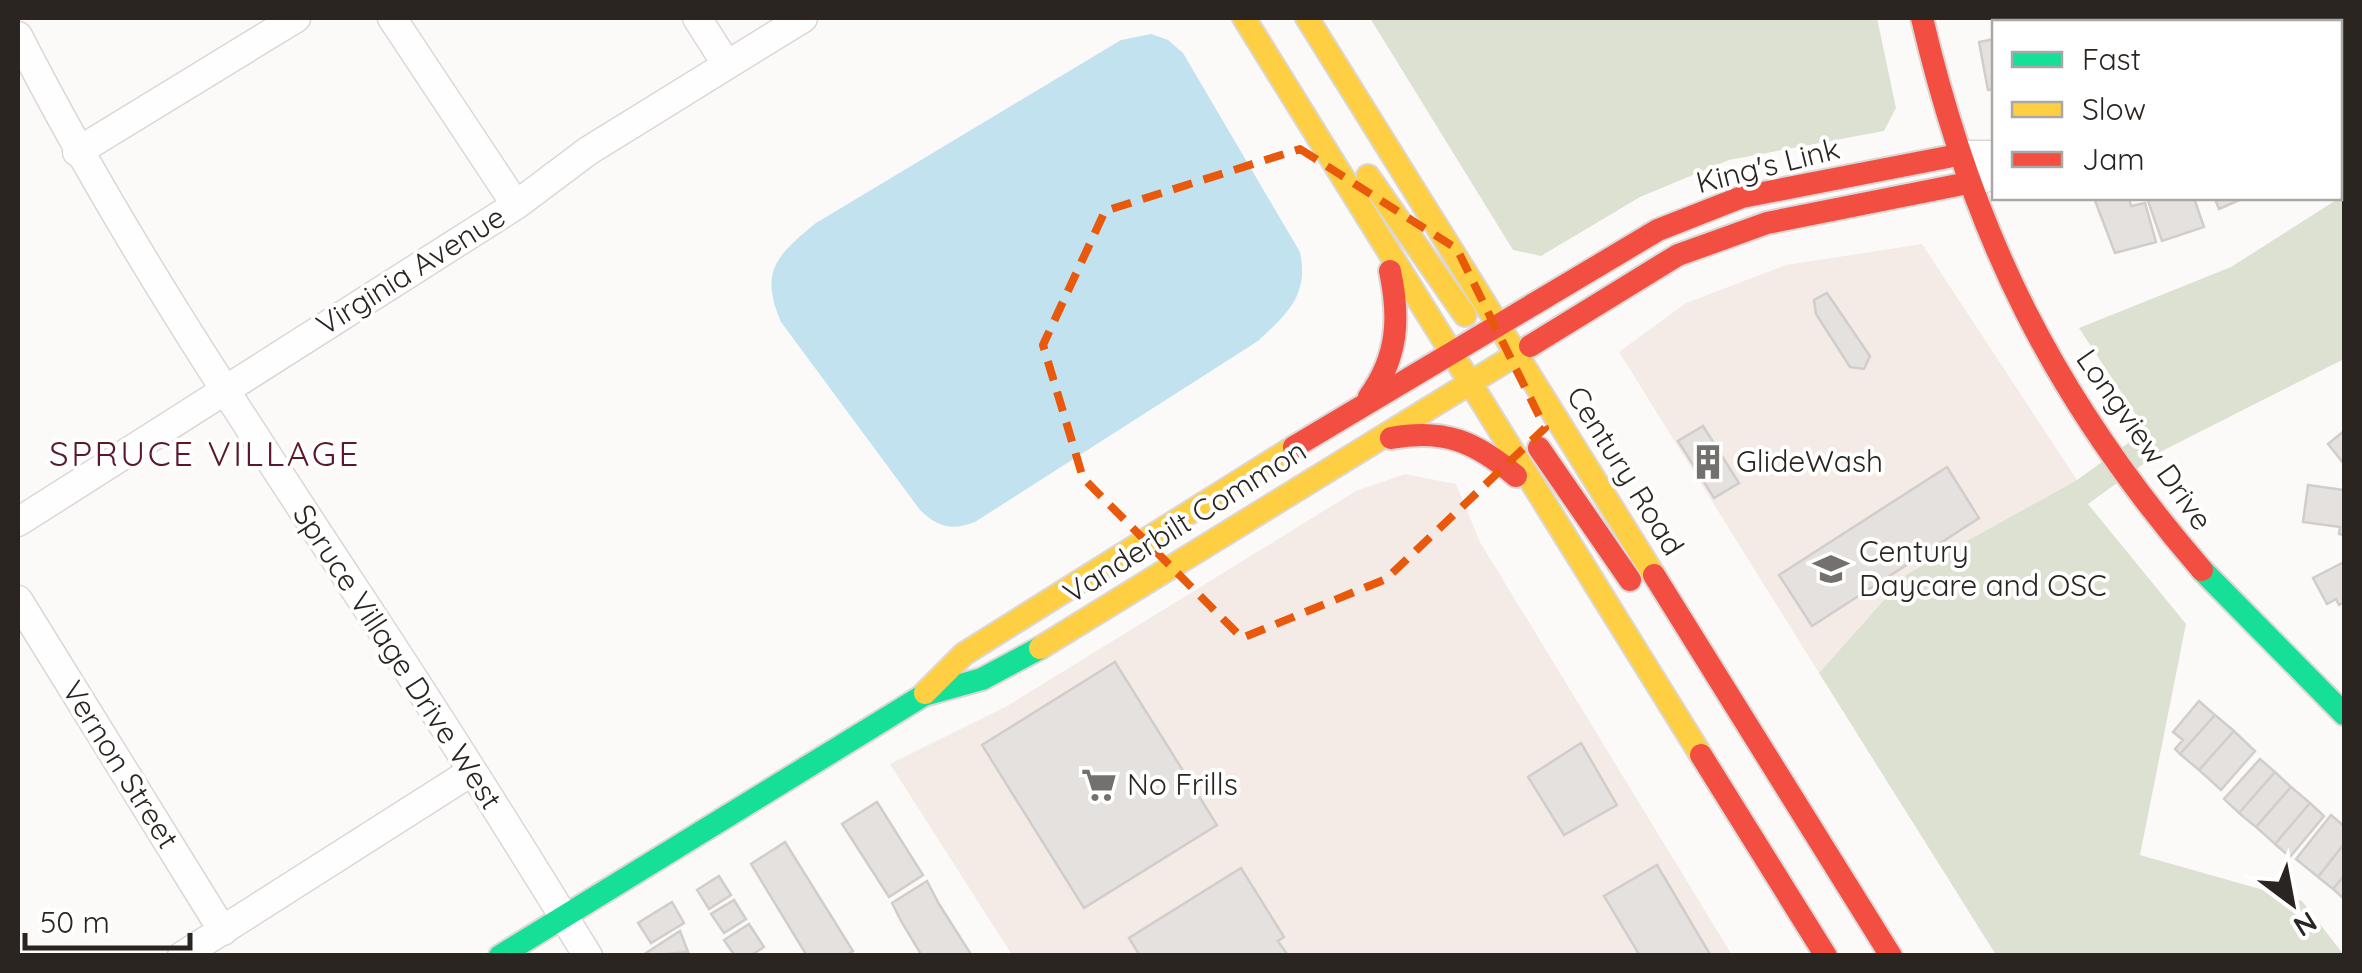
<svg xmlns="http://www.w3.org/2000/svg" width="2362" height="973" font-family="Quicksand,sans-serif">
<rect width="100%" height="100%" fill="#fcfaf9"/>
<path fill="#f4ebe7" d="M1922 244 2077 480 1907 574 1819 673 1619 352 1686 303 1786 265Z
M1405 474 1456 484 1480 542 1732 955H1012L890 764 1007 706 1356 491Z"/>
<path fill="#dde1d2" d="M1370 18H1877L1896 108 1884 131 1729 160 1640 197 1541 256 1513 250Z
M2344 195V359L2160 452 2088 504 2186 624 2140 855 2302 901 2344 955H1996L1819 673 1907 574 2077 480 2146 430 2079 328 2231 267Z"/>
<path fill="#c1e2ee" d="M1151 34 1168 40 1183 53 1300 252C1309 295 1288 313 1258 341L975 522C951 531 938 527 920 510L781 322C759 271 777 255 816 223L1121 40Z"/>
<path fill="#e4e1de" stroke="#d1cdcb" stroke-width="2.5" d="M2197 18H2247L2248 19 2200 22Z
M1994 39V89L1988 90 1979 42Z
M2344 95V127L2340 119V98Z
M2094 198H2129L2131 206 2145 203 2156 242 2115 253Z
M2147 198H2194L2204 227 2162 241Z
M2207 198H2244L2219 209 2215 199Z
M1827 293 1870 356 1864 369 1850 367 1816 314 1814 300Z
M1703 426 1739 483 1714 498 1678 441Z
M2344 431V464L2328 444Z
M1947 467 1979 518 1812 626 1779 575Z
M2308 485 2344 490V535L2339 534 2340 527 2303 522Z
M2344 562V602L2339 605 2336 599 2327 604 2313 578Z
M1115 662 1217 825 1084 908 982 745Z
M2199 701 2215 715 2180 754 2175 749 2183 740 2173 732Z
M2215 715 2234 731 2199 770 2180 754Z
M2234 731 2255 751 2221 790 2199 770Z
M1581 743 1617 805 1564 835 1528 777Z
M2260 759 2275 772 2239 813 2224 799Z
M2275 772 2291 787 2256 827 2239 813Z
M2291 787 2310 803 2275 844 2256 827Z
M877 802 923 875 889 897 842 824Z
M2310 803 2324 816 2290 857 2275 844Z
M2331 815 2344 826V844L2318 877 2296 859Z
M785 842 853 951 845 956H807L751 864Z
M2344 844V876L2333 889 2318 877Z
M1657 865 1711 956H1640L1604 896Z
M1241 868 1284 937 1278 941 1287 954 1140 956 1129 938Z
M719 876 731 895 709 909 697 890Z
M2344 876V899L2333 889Z
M927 881 939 904 972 956H922L901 921 892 903Z
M734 900 746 919 724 933 711 914Z
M672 902 684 923 651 943 638 923Z
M749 924 764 947 750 956H735L724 940Z
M680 931 688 952 644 956 643 955Z"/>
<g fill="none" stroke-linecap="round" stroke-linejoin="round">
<defs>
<path id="street" d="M392 18 516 205
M697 18 727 65
M2338 22 2344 18
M18 36C116 228 234 405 352 585 433 707 511 831 588 956
M77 152 296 18
M1958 155H1994
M1968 183 1994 175
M18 522 516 205 588 151 803 18
M18 600 223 931
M182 956 471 772"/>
<path id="fast" d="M2202 570 2344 714
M500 956 924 695 982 679 1040 648"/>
<path id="slow" d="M1244 18 1701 755
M1307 18 1654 575
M1368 176 1465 315
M1040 648 1530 346
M925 693 964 654 1294 447"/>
<path id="jam" d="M1922 18C1973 236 2055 400 2202 570
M1530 346 1678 255 1767 223 1968 183
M1369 397C1398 357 1400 318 1390 271
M1391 438C1444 428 1476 442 1516 476
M1294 447 1658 230 1742 197 1958 155
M1539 448 1630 580
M1654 575 1891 956
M1701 755 1826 956"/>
</defs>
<use href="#street" stroke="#dbd7d5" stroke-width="31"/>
<use href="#fast" stroke="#dbd7d5" stroke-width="26"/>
<use href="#slow" stroke="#dbd7d5" stroke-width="26"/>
<use href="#jam" stroke="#dbd7d5" stroke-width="26"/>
<use href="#street" stroke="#fffefe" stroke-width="28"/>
<use href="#fast" stroke="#16e098" stroke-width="22"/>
<use href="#slow" stroke="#ffcf43" stroke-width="22"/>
<use href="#jam" stroke="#f24e42" stroke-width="22"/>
</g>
<path fill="none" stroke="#e8590c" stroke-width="8" stroke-dasharray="20 12" stroke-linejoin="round" d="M1300 149 1457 249 1545 428 1386 579 1242 638 1083 478 1043 345 1105 211Z"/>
<defs>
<symbol id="building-bare" viewBox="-9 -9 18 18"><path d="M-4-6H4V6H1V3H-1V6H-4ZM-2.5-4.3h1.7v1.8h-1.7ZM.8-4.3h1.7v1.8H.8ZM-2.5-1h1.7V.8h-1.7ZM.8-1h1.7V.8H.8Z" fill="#74706d" stroke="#fff" stroke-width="2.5" paint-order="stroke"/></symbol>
<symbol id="school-bare" viewBox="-9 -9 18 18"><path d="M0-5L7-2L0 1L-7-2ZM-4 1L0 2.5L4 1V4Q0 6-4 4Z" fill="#74706d" stroke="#fff" stroke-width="2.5" paint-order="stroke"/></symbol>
<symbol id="supermarket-bare" viewBox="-9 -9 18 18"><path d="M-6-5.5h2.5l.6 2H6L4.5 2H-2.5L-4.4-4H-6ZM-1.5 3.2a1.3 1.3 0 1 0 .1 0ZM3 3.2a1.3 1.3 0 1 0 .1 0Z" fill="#74706d" stroke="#fff" stroke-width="2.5" paint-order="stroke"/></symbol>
</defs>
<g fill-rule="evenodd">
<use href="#building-bare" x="1683" y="437" width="50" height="50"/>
<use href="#school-bare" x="1806" y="544" width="50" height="50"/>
<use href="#supermarket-bare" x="1074" y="760" width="50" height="50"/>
</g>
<g text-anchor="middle" stroke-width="8" stroke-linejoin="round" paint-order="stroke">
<g font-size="30" fill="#2a2521" stroke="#fff">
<text transform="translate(1768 166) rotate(-14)" y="10">King's Link</text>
<text transform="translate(411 271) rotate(-32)" y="10">Virginia Avenue</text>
<text transform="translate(2144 440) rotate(55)" y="10">Longview Drive</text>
<text transform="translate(1625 471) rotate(58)" y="10">Century Road</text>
<text transform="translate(1185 522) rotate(-32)" y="10">Vanderbilt Common</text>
<text transform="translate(397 657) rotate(57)" y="10">Spruce Village Drive West</text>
<text transform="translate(120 765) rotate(58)" y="10">Vernon Street</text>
</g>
<g font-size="30" fill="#2a2521" stroke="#fff" text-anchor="start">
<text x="1736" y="472">GlideWash</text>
<text x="1859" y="562">Century<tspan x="1859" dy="34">Daycare and OSC</tspan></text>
<text x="1127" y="795">No Frills</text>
</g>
<g font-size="35" letter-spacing="2.5" fill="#5c172b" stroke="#fff">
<text x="205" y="466">SPRUCE VILLAGE</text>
</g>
</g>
<rect width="2362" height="973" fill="none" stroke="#2a2521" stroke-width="40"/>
<rect x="1992" y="20" width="350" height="180" fill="#ffffff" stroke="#aaa8a6" stroke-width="2.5"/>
<rect x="2012" y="52" width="50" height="15" fill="#16e098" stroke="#aaa8a6" stroke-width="2.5"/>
<text x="2082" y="70" font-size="30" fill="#2a2521">Fast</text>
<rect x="2012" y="102" width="50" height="15" fill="#ffcf43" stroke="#aaa8a6" stroke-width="2.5"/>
<text x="2082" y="120" font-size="30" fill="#2a2521">Slow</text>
<rect x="2012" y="152" width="50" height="15" fill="#f24e42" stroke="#aaa8a6" stroke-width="2.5"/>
<text x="2082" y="170" font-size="30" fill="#2a2521">Jam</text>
<g transform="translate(2292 903) rotate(148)" stroke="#ffffff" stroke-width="8" paint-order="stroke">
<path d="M0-8L18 38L0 25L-18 38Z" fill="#2a2521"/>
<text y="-15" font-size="28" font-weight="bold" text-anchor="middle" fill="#2a2521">N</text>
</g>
<path d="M25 933v15h165v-15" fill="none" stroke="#2a2521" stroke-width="5"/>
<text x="40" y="933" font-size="30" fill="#2a2521" stroke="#ffffff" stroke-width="8" paint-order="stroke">50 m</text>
</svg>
